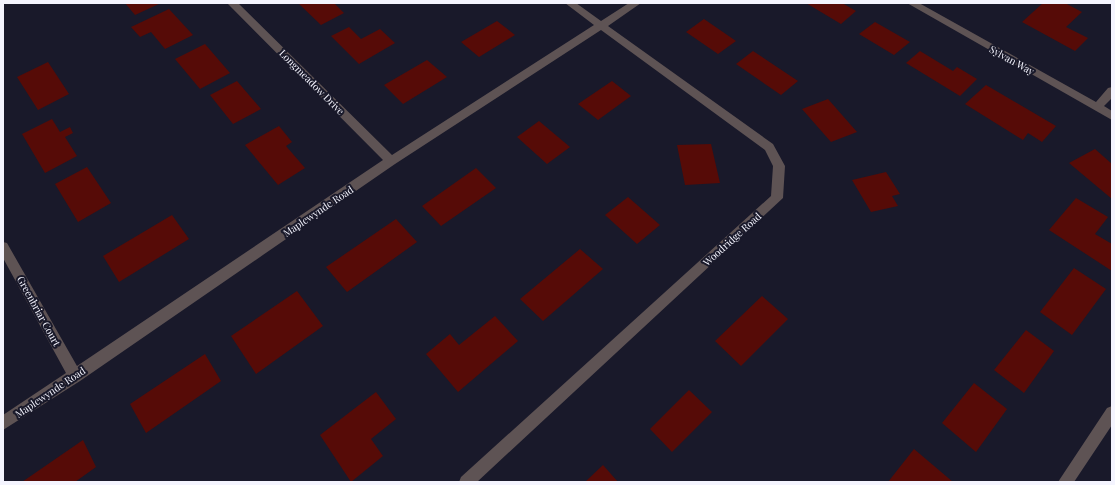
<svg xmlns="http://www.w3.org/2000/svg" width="1115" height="485" font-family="'Playfair Display',serif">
<rect width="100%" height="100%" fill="#19192a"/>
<path fill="#560b07" d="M125 3H161L135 15Z
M298 3H334L344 13 321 25Z
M806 3H842L856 11 841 24Z
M1043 3H1065L1082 12 1066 27 1088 38 1075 51 1022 22Z
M169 9 193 35 165 49 151 32 140 37 131 27Z
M704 19 736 41 718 54 686 32Z
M497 21 515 35 479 57 461 42Z
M875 22 910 42 894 55 859 34Z
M349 27 361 39 380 29 395 43 359 64 331 36Z
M205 44 230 73 200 89 175 59Z
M753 51 798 81 781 95 736 64Z
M920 51 953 71 957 67 977 79 960 96 906 63Z
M427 60 447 77 403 104 384 85Z
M48 62 69 94 38 110 17 77Z
M237 81 261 109 233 124 210 95Z
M612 81 631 96 598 120 578 104Z
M986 85 1056 126 1042 142 1028 133 1023 140 965 104Z
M828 99 857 132 831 142 802 109Z
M52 119 60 132 70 127 73 133 65 137 77 156 45 173 22 134Z
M539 121 570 147 547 164 517 137Z
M279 126 292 142 286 146 305 168 278 185 245 145Z
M711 144 720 183 685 185 677 145Z
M1095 149 1112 164V199L1069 163Z
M87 167 111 203 78 222 55 184Z
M476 168 496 188 441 226 422 206Z
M886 172 900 194 892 196 898 206 871 212 852 180Z
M628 197 660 225 637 244 605 215Z
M1076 198 1108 217 1095 234 1112 244V271L1049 230Z
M172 215 189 239 119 282 103 256Z
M396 219 417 242 347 292 326 267Z
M580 249 603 269 543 321 520 299Z
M1074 268 1106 289 1072 335 1040 312Z
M297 291 323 326 256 374 231 336Z
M762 296 788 319 741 366 715 341Z
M495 316 518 341 458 392 426 354 450 334 459 345Z
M1026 330 1054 351 1024 393 994 370Z
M205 354 221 381 146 433 130 404Z
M974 383 1007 409 976 452 942 423Z
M689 390 712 412 672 452 650 429Z
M376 392 396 419 371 439 383 456 351 482 320 435Z
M83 440 96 467 75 482H22Z
M914 449 953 482H888Z
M603 465 618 482H585Z"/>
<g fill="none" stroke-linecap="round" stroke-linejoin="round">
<path fill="#5e5354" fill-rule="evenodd" d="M227 3H238L392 155 594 25 565 3H576L601 21 629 3H641L608 26 773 144 785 166 783 198 477 482H459L461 477 771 196 773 166 765 150 601 30 395 164 80 381 3 430V415L66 373 3 258V242L7 243 77 366 383 160Z
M907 3H919L1096 102 1108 88 1112 87V98L1104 106 1112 111V120Z
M1112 406V425L1074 482H1058L1107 408Z"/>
</g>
<g text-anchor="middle" stroke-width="4" stroke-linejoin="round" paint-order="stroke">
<g font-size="10" fill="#f4f4fe" stroke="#19192a">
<text transform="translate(1012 60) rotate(29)" y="4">Sylvan Way</text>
<text transform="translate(312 82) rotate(45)" y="4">Longmeadow Drive</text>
<text transform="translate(318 211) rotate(-34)" y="4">Maplewynde Road</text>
<text transform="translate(732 239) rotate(-42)" y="4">Woodridge Road</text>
<text transform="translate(39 311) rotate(61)" y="4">Greenbriar Court</text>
<text transform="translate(50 392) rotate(-34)" y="4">Maplewynde Road</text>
</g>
</g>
<rect width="1115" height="485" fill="none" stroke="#f4f4fe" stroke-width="8"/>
</svg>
